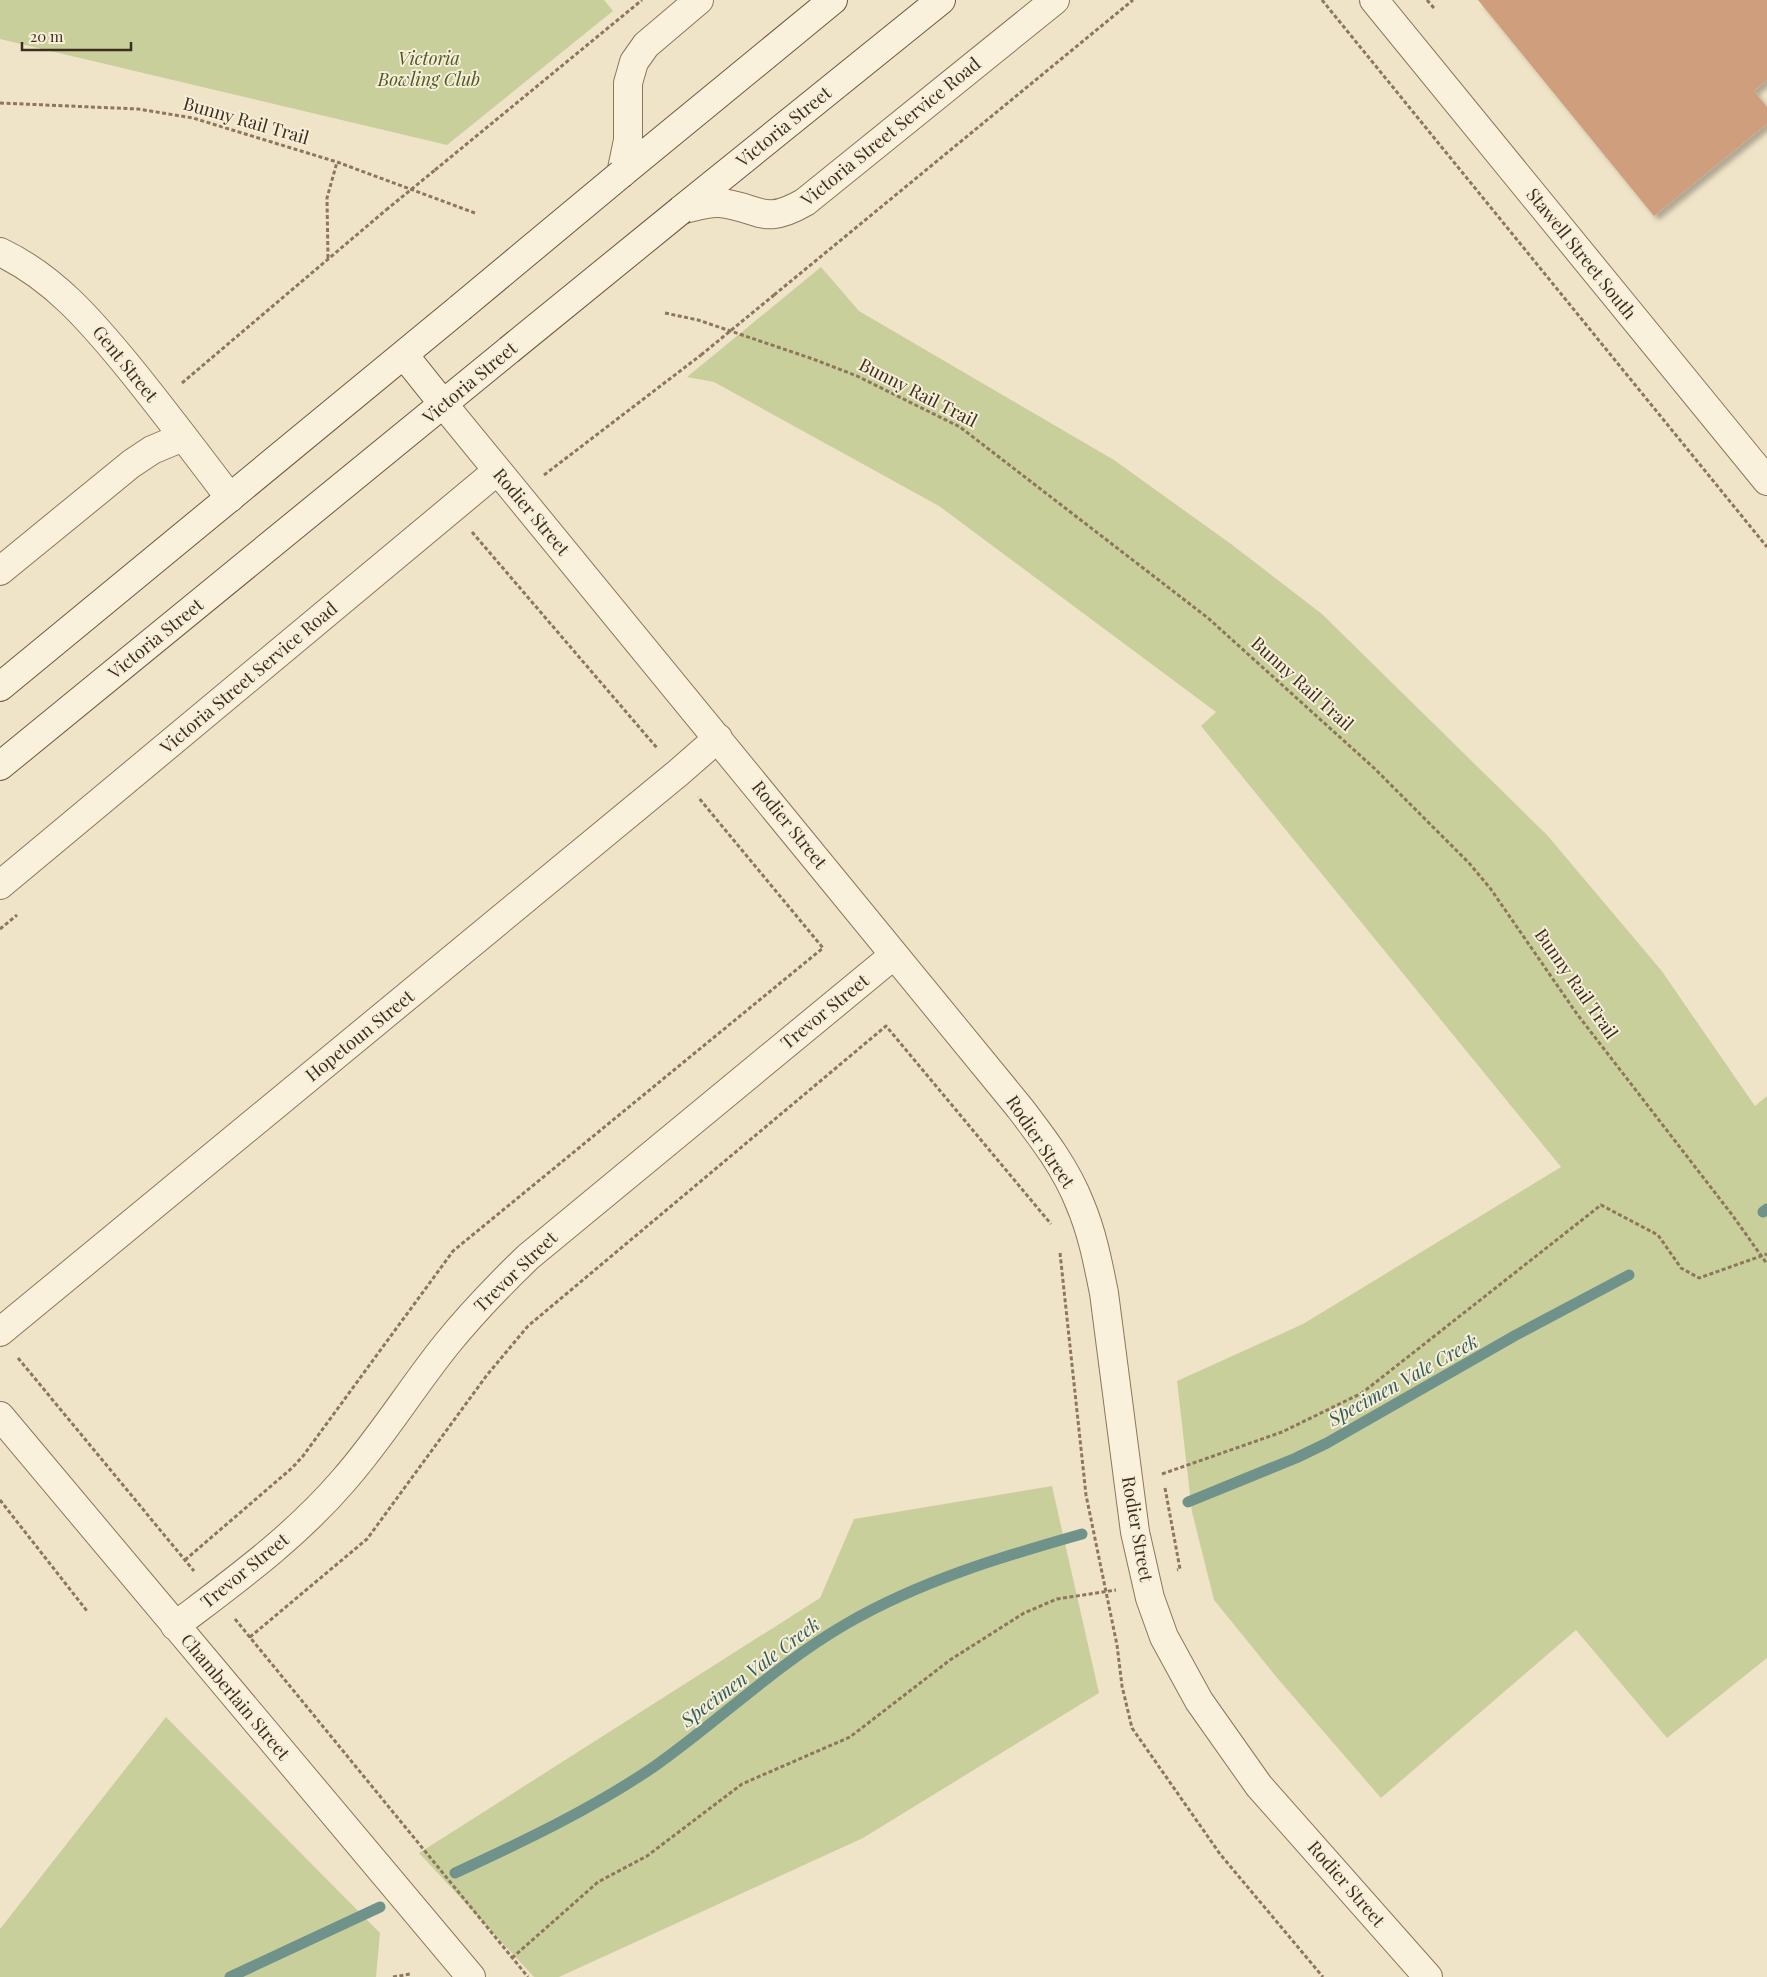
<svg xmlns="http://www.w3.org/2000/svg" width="1767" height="1977" font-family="'Playfair Display',serif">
<defs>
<filter id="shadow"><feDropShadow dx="4.5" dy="4.5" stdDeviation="2.5" flood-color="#0004"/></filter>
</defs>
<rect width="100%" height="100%" fill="#f0e4c8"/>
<path fill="#c9cf9b" d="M0 0H604L613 11 447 145 0 39Z
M821 267 859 311 1114 460 1231 544 1322 614 1547 835 1661 970 1755 1106 1767 1096V1658L1667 1738 1576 1630 1381 1798 1278 1679 1214 1600 1192 1512 1177 1381 1303 1324 1561 1167 1201 726 1216 712 939 506 714 382 687 377Z
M1052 1486 1099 1693 863 1838 559 1977H534L419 1853 820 1598 854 1519Z
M166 1717 380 1933 376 1977H0V1929Z"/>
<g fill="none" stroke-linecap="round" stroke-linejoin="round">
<path stroke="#6f938a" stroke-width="11" d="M1763 1212 1767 1209
M1188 1502 1296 1458 1327 1443 1516 1335 1629 1275
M455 1873C524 1841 592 1809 655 1766 720 1720 777 1664 846 1624 920 1581 1001 1557 1082 1534
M230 1977 380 1907"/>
</g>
<path fill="#cf9f7d" filter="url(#shadow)" d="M1478 0H1767V80L1754 91 1767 107V124L1654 216Z"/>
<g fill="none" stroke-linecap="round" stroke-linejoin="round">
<defs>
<path id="minor" d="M621 174 628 140V83L634 62 646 45 699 0
M681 210C694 207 707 202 720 203 760 207 762 227 805 202L1055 0
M0 252C53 277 90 320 127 365 162 408 196 453 230 498
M444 405 1019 1107C1042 1137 1066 1168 1080 1204 1092 1232 1098 1263 1104 1293L1135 1532 1150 1598 1164 1637 1199 1701 1259 1786 1428 1977
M0 571 131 464 152 450 183 437
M0 885 497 471
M0 1332 678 773 718 738
M0 1416 471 1977
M175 1626C234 1581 294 1538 343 1481 381 1438 410 1390 446 1345 471 1314 499 1285 528 1257L894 955"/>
<path id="tertiary" d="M1374 0 1767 481"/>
<path id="secondary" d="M621 174 833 0
M681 210 941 0
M404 355 444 405
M0 687 460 308
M0 766 509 350"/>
</defs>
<use href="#minor" stroke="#8d765c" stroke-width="30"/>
<use href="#tertiary" stroke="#8d765c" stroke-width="30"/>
<use href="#secondary" stroke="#6f573f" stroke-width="30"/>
<path stroke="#8d765c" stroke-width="3" stroke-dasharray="4 2.5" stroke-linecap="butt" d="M1322 0 1767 547
M1427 0 1434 8
M0 103 138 109 193 118 337 162 475 213
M435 170 642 0
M328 258 327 198 337 162
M774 295 1133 0
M665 313 698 320 813 359 857 376 960 427 1208 618 1374 768 1469 863 1490 888 1577 1014 1733 1216 1767 1264
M182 383 386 210
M544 475 701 355
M472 532 657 748
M0 929 17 915
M1060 1253 1086 1495 1117 1645 1122 1686 1132 1728 1220 1854 1323 1977
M18 1358 194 1571
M1162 1474 1282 1432 1362 1393 1601 1205 1658 1235 1681 1268 1699 1278 1767 1254
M1165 1488 1180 1569 1177 1570
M0 1500 87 1611
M185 1560 292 1468 303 1456 453 1251 823 948 698 797
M235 1619 528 1977
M250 1637 367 1539 487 1375 528 1326 886 1026 1051 1224
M512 1958 598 1882 647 1856 742 1784 850 1737 950 1660 1024 1613 1057 1599 1116 1590
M393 1977 410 1974"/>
<use href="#minor" stroke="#faf1dc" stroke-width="28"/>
<use href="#tertiary" stroke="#faf1dc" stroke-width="28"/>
<use href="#secondary" stroke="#faf1dc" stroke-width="28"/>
<defs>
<path id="secondary-bridge" d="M460 308 621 174
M509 350 681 210"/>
</defs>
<use href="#secondary-bridge" stroke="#6f573f" stroke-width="30" stroke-linecap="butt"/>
<path stroke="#8d765c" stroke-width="3" stroke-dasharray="4 2.5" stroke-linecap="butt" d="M386 210 435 170
M701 355 774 295"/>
<use href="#secondary-bridge" stroke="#faf1dc" stroke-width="28"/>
</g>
<g text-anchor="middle" stroke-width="4" stroke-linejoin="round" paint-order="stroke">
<g font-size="18" font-style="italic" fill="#4d5a26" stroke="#f7eed8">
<text x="429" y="65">Victoria<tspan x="429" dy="21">Bowling Club</tspan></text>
</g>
<g font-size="18" fill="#3d2e20" stroke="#f7eed8">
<text transform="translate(246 121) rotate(16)" y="6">Bunny Rail Trail</text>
<text transform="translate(784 127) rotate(-39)" y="6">Victoria Street</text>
<text transform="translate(891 132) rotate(-39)" y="6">Victoria Street Service Road</text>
<text transform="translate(1581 254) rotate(51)" y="6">Stawell Street South</text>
<text transform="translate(125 364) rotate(51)" y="6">Gent Street</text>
<text transform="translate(470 383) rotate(-40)" y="6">Victoria Street</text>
<text transform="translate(918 393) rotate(27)" y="6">Bunny Rail Trail</text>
<text transform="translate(531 512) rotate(50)" y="6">Rodier Street</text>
<text transform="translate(156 639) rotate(-39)" y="6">Victoria Street</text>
<text transform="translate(249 678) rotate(-40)" y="6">Victoria Street Service Road</text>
<text transform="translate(1302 684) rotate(42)" y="6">Bunny Rail Trail</text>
<text transform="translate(789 825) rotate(51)" y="6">Rodier Street</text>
<text transform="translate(1576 984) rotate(55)" y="6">Bunny Rail Trail</text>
<text transform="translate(825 1012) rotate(-39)" y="6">Trevor Street</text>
<text transform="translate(360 1036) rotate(-39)" y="6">Hopetoun Street</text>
<text transform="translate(1040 1142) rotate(56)" y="6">Rodier Street</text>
<text transform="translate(516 1272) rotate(-44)" y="6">Trevor Street</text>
<text transform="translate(1137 1529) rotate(80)" y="6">Rodier Street</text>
<text transform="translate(245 1571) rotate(-39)" y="6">Trevor Street</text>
<text transform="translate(235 1697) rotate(50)" y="6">Chamberlain Street</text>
<text transform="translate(1346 1884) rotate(49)" y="6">Rodier Street</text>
</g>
<g font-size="19" font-style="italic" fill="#2f5d5a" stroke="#f7eed8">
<text transform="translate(1403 1380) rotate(-29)" y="7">Specimen Vale Creek</text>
<text transform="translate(750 1672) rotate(-37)" y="7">Specimen Vale Creek</text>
</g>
</g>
<path d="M22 42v8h109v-8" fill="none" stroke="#3d2e20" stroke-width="2.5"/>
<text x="30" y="42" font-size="15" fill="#3d2e20" stroke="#f7eed8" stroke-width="4" paint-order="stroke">20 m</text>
</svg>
